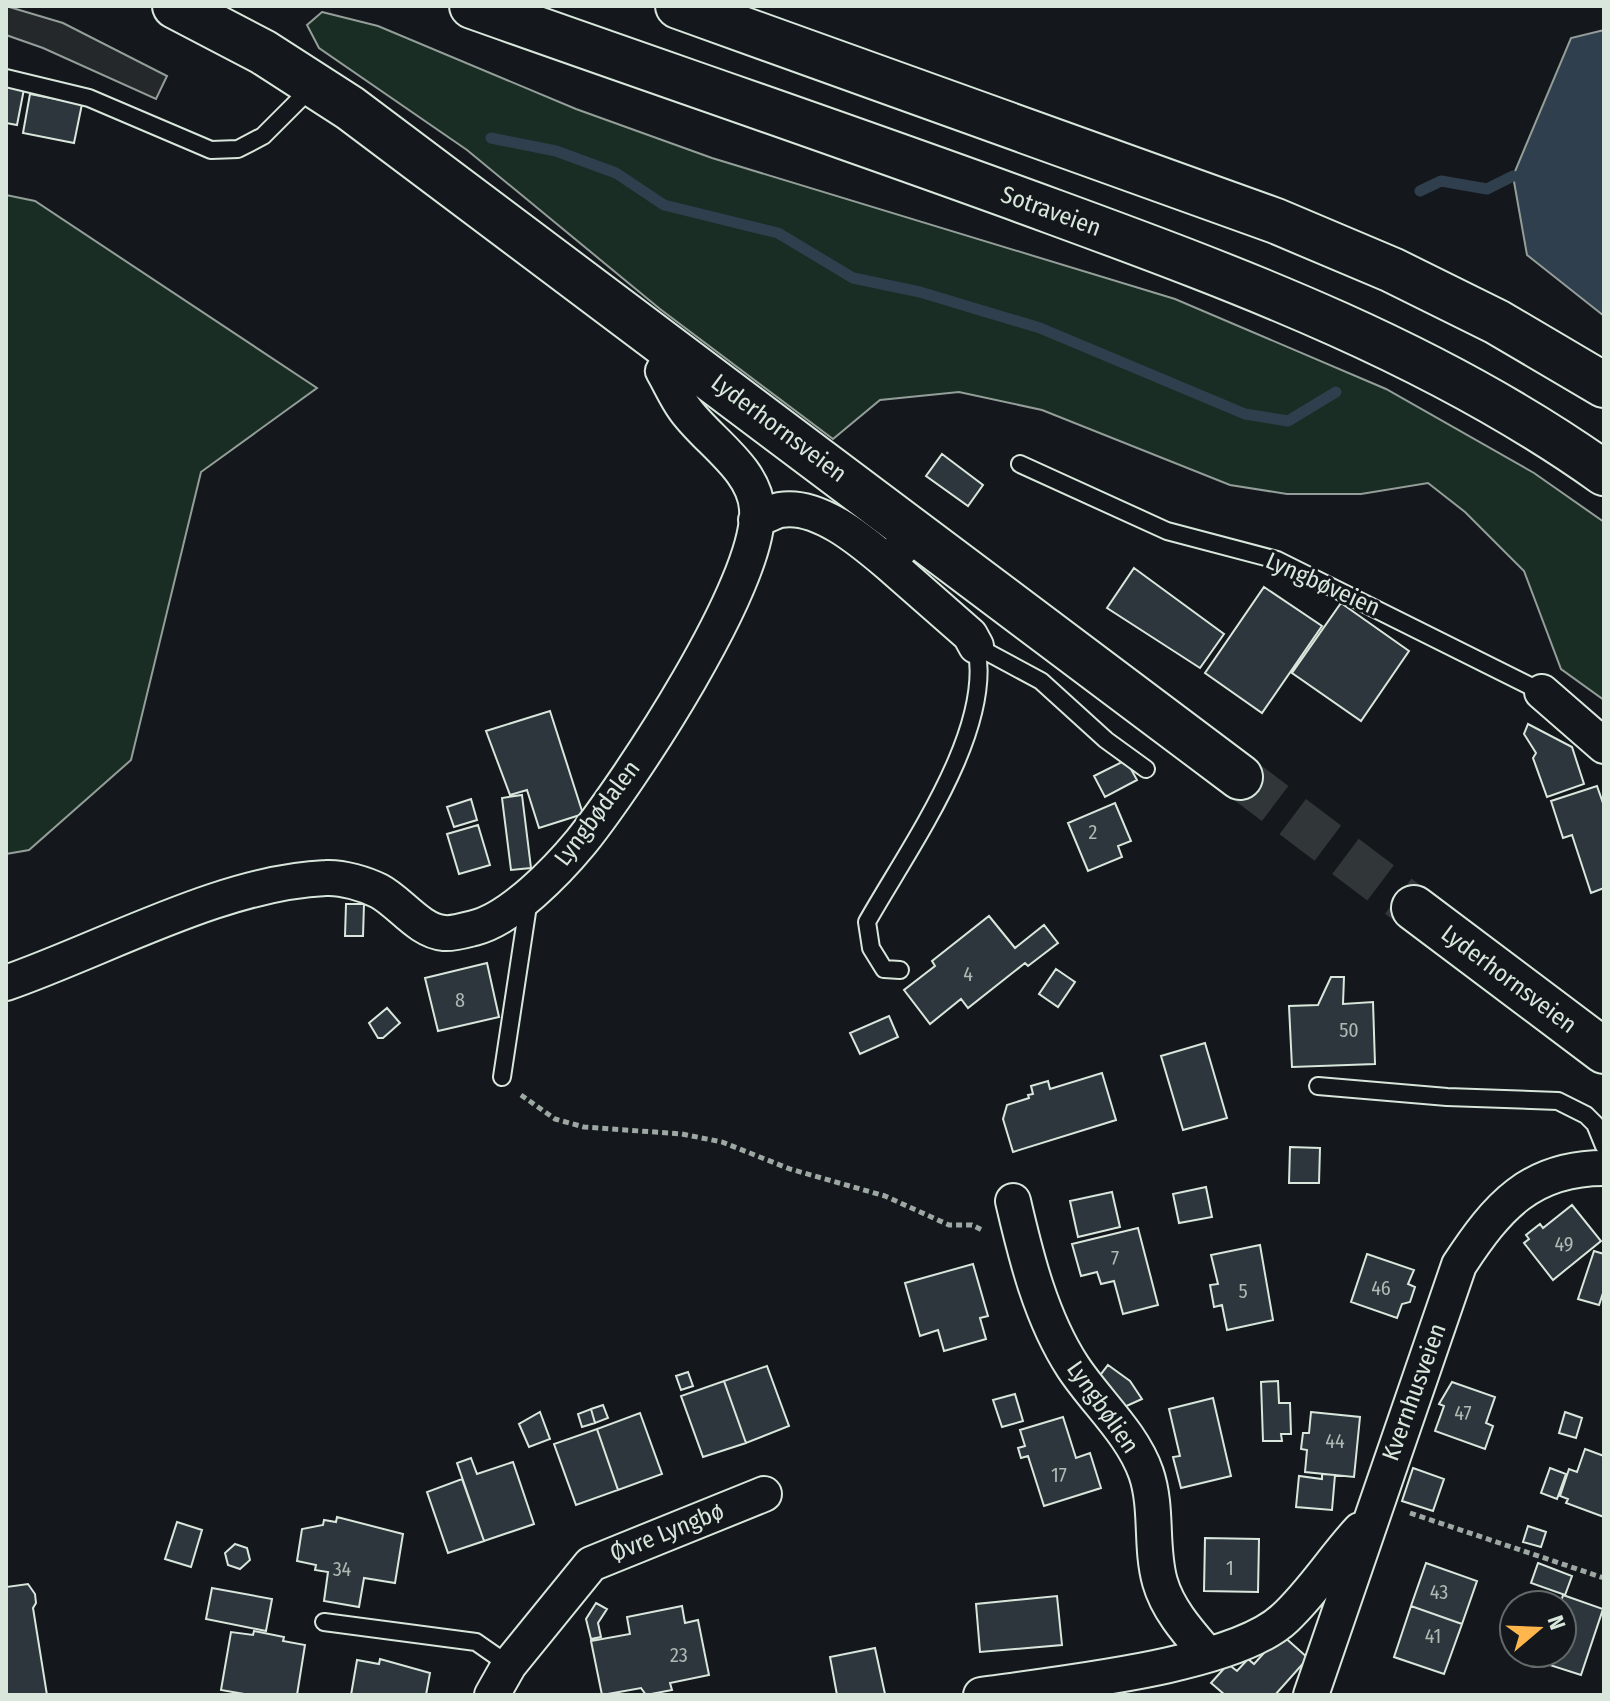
<svg xmlns="http://www.w3.org/2000/svg" width="1610" height="1701" font-family="'Fira Sans Condensed',sans-serif">
<rect width="100%" height="100%" fill="#14181c"/>
<path fill="#1a2d24" stroke="#939e99" stroke-width="2" d="M322 12 378 26 576 109 712 158 1175 299 1386 389 1534 473 1604 522V700L1561 669 1524 571 1465 512 1428 483 1361 494H1287L1230 485 1042 410 959 392 880 400 833 439 660 309 467 150 319 48 307 25Z
M6 195 35 201 317 388 201 472 131 760 29 850 6 854Z"/>
<path fill="#24282b" stroke="#939e99" stroke-width="2" d="M6 6 63 23 167 76 156 99 43 48 6 35Z"/>
<path fill="#2f3f4d" stroke="#939e99" stroke-width="2" d="M1604 30V316L1527 255 1513 176 1571 38Z"/>
<g fill="none" stroke-linecap="round" stroke-linejoin="round">
<path stroke="#2f3f4d" stroke-width="11" d="M491 138 556 151 616 173 664 205 778 233 853 278 920 292 1040 328 1245 414 1288 421 1336 392
M1420 191 1441 181 1487 189 1513 176"/>
</g>
<path fill="#2c363c" stroke="#d8e6dc" stroke-width="2" d="M6 85 24 89 17 125 6 123Z
M30 94 82 104 74 143 23 133Z
M942 454 983 485 968 506 926 476Z
M1134 568 1224 634 1200 668 1107 608Z
M1264 587 1322 626 1262 713 1205 673Z
M1341 603 1409 651 1361 721 1292 673Z
M550 711 583 814 539 828 527 790 510 795 486 731Z
M1528 724 1572 747 1584 784 1547 797 1533 758 1536 753 1524 734Z
M1126 760 1137 780 1105 797 1094 776Z
M1597 786 1604 806V888L1591 893 1572 835 1563 838 1551 801Z
M522 795 531 868 511 870 502 798Z
M471 799 477 820 454 827 447 807Z
M1115 803 1131 841 1118 846 1122 857 1088 871 1068 823Z
M478 825 490 865 459 874 447 834Z
M346 904H364L363 936H345Z
M989 916 1015 948 1044 925 1058 943 1028 966 1025 963 968 1008 961 999 930 1024 904 990 935 966 932 961Z
M487 963 499 1017 438 1031 425 978Z
M1056 969 1075 982 1058 1007 1039 994Z
M1331 977H1344L1343 1004 1373 1002 1375 1064 1292 1067 1289 1006 1318 1005Z
M387 1008 400 1023 383 1038H378L369 1023Z
M889 1016 898 1037 860 1054 850 1033Z
M1205 1043 1227 1118 1183 1130 1161 1056Z
M1102 1073 1116 1120 1013 1152 1003 1119 1007 1105 1029 1098 1028 1095 1033 1094 1031 1086 1048 1081 1050 1089Z
M1290 1147 1320 1148 1319 1183H1289Z
M1206 1187 1212 1217 1179 1223 1173 1194Z
M1112 1192 1120 1227 1078 1237 1070 1201Z
M1572 1205 1601 1241 1553 1280 1524 1243 1529 1239 1526 1235 1540 1224 1543 1228Z
M1138 1228 1158 1305 1123 1314 1114 1281 1101 1284 1097 1272 1081 1276 1072 1244Z
M1260 1245 1273 1320 1227 1330 1222 1305 1214 1307 1210 1285 1218 1284 1211 1255Z
M1594 1251 1604 1254V1290L1599 1305 1578 1299Z
M1367 1254 1414 1270 1408 1284 1415 1287 1410 1302 1402 1304 1397 1318 1351 1302Z
M973 1264 988 1316 980 1318 986 1339 944 1351 938 1330 920 1336 905 1283Z
M1108 1365 1130 1381 1142 1399 1122 1408 1095 1382Z
M767 1366 789 1426 746 1443 724 1381Z
M688 1372 693 1386 681 1390 676 1376Z
M724 1381 746 1443 703 1457 681 1396Z
M1278 1381 1279 1403H1290L1291 1434H1281L1282 1441H1263L1261 1382Z
M1452 1382 1495 1397 1486 1423 1493 1426 1485 1449 1435 1431 1444 1406 1439 1404Z
M1015 1394 1023 1421 1002 1427 993 1400Z
M1213 1398 1231 1476 1181 1488 1173 1457 1180 1456 1169 1409Z
M603 1405 608 1418 595 1423 591 1409Z
M591 1409 595 1423 582 1427 578 1414Z
M540 1412 550 1439 529 1447 519 1424Z
M1311 1412 1360 1417 1354 1477 1305 1472 1307 1450 1301 1449 1303 1433H1309Z
M1565 1412 1582 1418 1576 1438 1559 1433Z
M640 1413 662 1474 618 1490 597 1429Z
M1063 1417 1076 1458 1090 1453 1101 1488 1044 1506 1028 1456 1021 1458 1018 1448 1025 1446 1020 1430Z
M597 1429 618 1490 576 1505 554 1444Z
M1585 1449 1604 1456V1517L1566 1503 1568 1499 1560 1496 1569 1469 1577 1472Z
M471 1458 477 1474 513 1462 534 1524 484 1541 457 1463Z
M1413 1468 1444 1479 1433 1511 1402 1501Z
M1550 1468 1566 1474 1557 1499 1541 1493Z
M1322 1474 1335 1475 1332 1510 1296 1507 1299 1476 1322 1479Z
M462 1479 484 1541 448 1553 427 1492Z
M337 1517 403 1534 395 1583 364 1578 359 1607 324 1601 328 1572 315 1570 316 1565 297 1561 302 1529 323 1525 324 1520 336 1522Z
M177 1522 202 1530 191 1567 165 1559Z
M1528 1526 1546 1532 1541 1547 1523 1542Z
M1205 1538 1259 1539 1258 1592 1204 1591Z
M235 1544 247 1548 250 1560 240 1569 228 1565 225 1553Z
M1426 1563 1477 1581 1462 1624 1411 1606Z
M1538 1563 1572 1576 1565 1595 1531 1583Z
M28 1584 35 1594 36 1603 33 1608 47 1695H6V1587Z
M212 1588 272 1599 266 1631 206 1619Z
M1563 1595 1603 1609 1581 1675 1534 1660 1537 1653H1562L1560 1605Z
M1057 1596 1062 1645 980 1652 976 1604Z
M596 1603 607 1609 598 1623 601 1637 591 1639 586 1619Z
M682 1606 685 1623 698 1620 709 1675 670 1683 672 1690 646 1695 641 1688 602 1695 591 1641 630 1634 627 1617Z
M1411 1606 1462 1624 1444 1674 1394 1657Z
M254 1631 284 1637 283 1641 305 1645 297 1695H250L221 1690 231 1632 253 1635Z
M1281 1634 1308 1658 1275 1695H1225L1211 1683 1228 1664 1237 1671 1248 1659 1254 1664Z
M875 1648 885 1694 837 1695 830 1657Z
M380 1659 430 1673 426 1695H351L357 1660 379 1664Z"/>
<g fill="none" stroke-linecap="round" stroke-linejoin="round">
<path stroke="#313739" stroke-width="44" stroke-dasharray="44 22" stroke-linecap="butt" d="M1240 777 1414 908"/>
<defs>
<path id="service" d="M6 78 89 98 211 150 238 149 263 136 313 86
M1020 464 1167 531 1277 560 1542 692
M976 646 1041 681 1106 740 1146 769
M900 970 884 969 871 948 867 922C908 849 995 730 976 646
M502 1077 529 899
M1318 1086 1447 1097 1558 1101 1586 1115 1595 1124 1604 1146
M324 1622 476 1642 509 1665"/>
<path id="minor" d="M756 520C764 517 772 512 780 510 818 503 862 541 888 563L916 531
M888 563 970 635 976 646
M1542 692 1604 746
M6 983C104 949 223 882 326 878 342 877 365 884 379 891 400 902 419 931 444 933 453 934 466 930 474 928 511 919 557 871 581 842 629 782 762 582 757 509 755 468 705 439 684 408 676 397 670 383 663 371L676 351
M1013 1201C1026 1257 1041 1318 1073 1367 1096 1402 1132 1433 1146 1473 1158 1508 1150 1547 1160 1582 1168 1610 1189 1633 1207 1654
M492 1695 509 1665 591 1564 764 1494
M981 1695C1054 1684 1234 1667 1285 1618 1313 1592 1334 1558 1360 1530
M1311 1695 1459 1265C1497 1207 1530 1168 1604 1168"/>
<path id="primary" d="M175 6 263 52 350 108 1240 777
M1414 908 1604 1051"/>
<path id="motorway" d="M472 6C666 75 861 141 1054 212 1245 282 1437 354 1604 473
M678 6 1276 221 1392 270 1497 322 1604 385"/>
</defs>
<use href="#service" stroke="#d8e6dc" stroke-width="20"/>
<use href="#minor" stroke="#d8e6dc" stroke-width="38"/>
<use href="#primary" stroke="#d8e6dc" stroke-width="48"/>
<use href="#motorway" stroke="#d8e6dc" stroke-width="48"/>
<path stroke="#9da8a2" stroke-width="5" stroke-dasharray="6 4" stroke-linecap="butt" d="M521 1095 555 1119 584 1127 682 1134 722 1142 790 1169 885 1196 949 1225H972L984 1231
M1410 1513 1604 1578"/>
<use href="#service" stroke="#14181c" stroke-width="16"/>
<use href="#minor" stroke="#14181c" stroke-width="34"/>
<use href="#primary" stroke="#14181c" stroke-width="44"/>
<use href="#motorway" stroke="#14181c" stroke-width="44"/>
</g>
<g text-anchor="middle" stroke-width="6" stroke-linejoin="round" paint-order="stroke">
<g font-size="20" fill="#adbab4">
<text x="1093" y="839">2</text>
<text x="968" y="981">4</text>
<text x="460" y="1007">8</text>
<text x="1349" y="1037">50</text>
<text x="1564" y="1251">49</text>
<text x="1115" y="1265">7</text>
<text x="1381" y="1295">46</text>
<text x="1243" y="1298">5</text>
<text x="1463" y="1420">47</text>
<text x="1335" y="1448">44</text>
<text x="1059" y="1482">17</text>
<text x="1230" y="1575">1</text>
<text x="342" y="1576">34</text>
<text x="1439" y="1599">43</text>
<text x="1433" y="1643">41</text>
<text x="679" y="1662">23</text>
</g>
<g font-size="24" fill="#d8e6dc" stroke="#14181c">
<text transform="translate(1051 211) rotate(20)" y="8">Sotraveien</text>
<text transform="translate(779 428) rotate(37)" y="8">Lyderhornsveien</text>
<text transform="translate(1323 584) rotate(24)" y="8">Lyngbøveien</text>
<text transform="translate(597 813) rotate(-53)" y="8">Lyngbødalen</text>
<text transform="translate(1509 979) rotate(37)" y="8">Lyderhornsveien</text>
<text transform="translate(1414 1392) rotate(-70)" y="8">Kvernhusveien</text>
<text transform="translate(1103 1407) rotate(55)" y="8">Lyngbølien</text>
<text transform="translate(667 1532) rotate(-22)" y="8">Øvre Lyngbø</text>
</g>
</g>
<rect width="1610" height="1701" fill="none" stroke="#d8e6dc" stroke-width="16"/>
<g transform="translate(1538 1629) rotate(71)"><circle r="38" fill="#14181c" stroke="#626a69" stroke-width="2"/>
<path d="M0-6L14 30L0 20L-14 30Z" fill="#ffb74d"/>
<text y="-12" font-size="22" font-weight="bold" text-anchor="middle" fill="#d8e6dc">N</text>
</g>
</svg>
